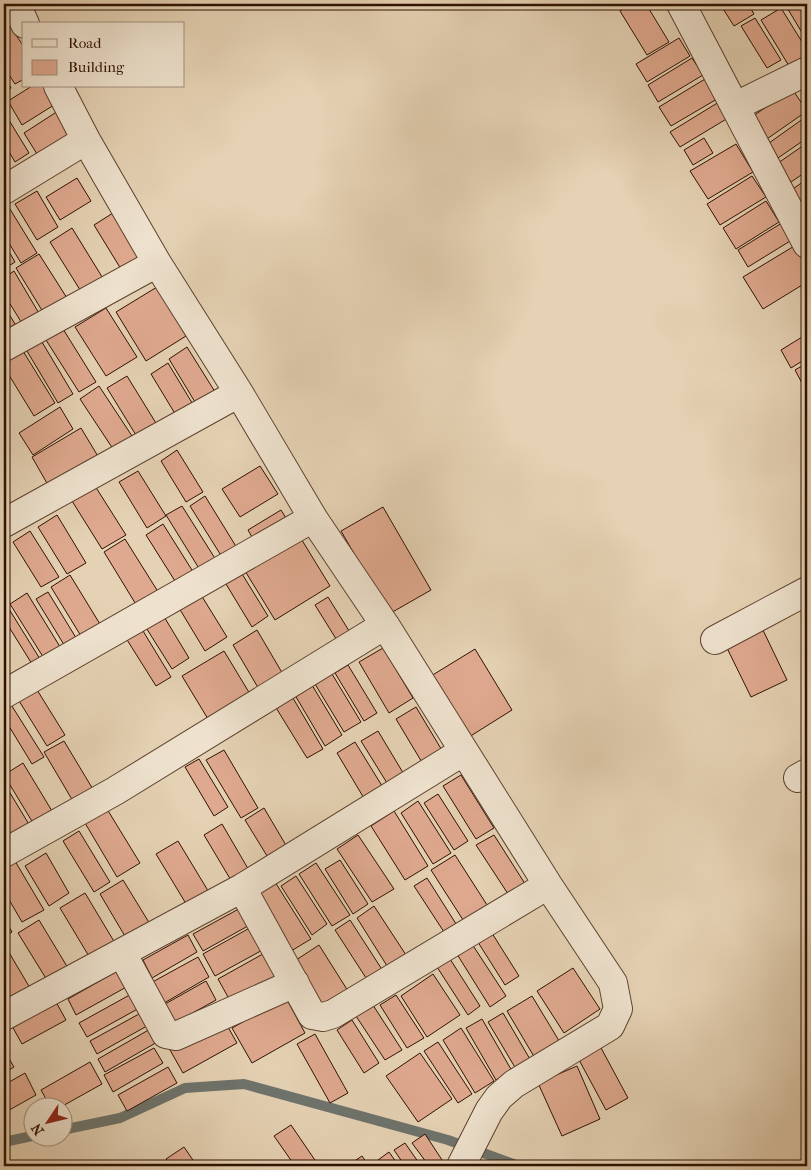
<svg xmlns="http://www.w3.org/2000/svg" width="811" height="1170" font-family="'IM FELL French Canon',serif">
<rect width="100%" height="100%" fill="#e5d2b4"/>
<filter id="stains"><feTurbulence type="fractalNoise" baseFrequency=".004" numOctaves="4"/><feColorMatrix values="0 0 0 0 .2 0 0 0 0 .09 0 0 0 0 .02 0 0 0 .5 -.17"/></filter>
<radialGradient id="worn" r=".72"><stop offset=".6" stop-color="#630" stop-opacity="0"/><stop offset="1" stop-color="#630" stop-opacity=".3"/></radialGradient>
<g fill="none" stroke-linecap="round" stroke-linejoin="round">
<path stroke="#6e746d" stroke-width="10" d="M62 1130 120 1118 185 1088 244 1084 448 1140 519 1166
M4 1142 32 1136"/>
</g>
<path fill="#dfa98f" stroke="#2f1101" d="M632 4H646L669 42 647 55 620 11Z
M720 4H748L754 14 734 26Z
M790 4H807V41L786 6Z
M781 8 807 50V55L789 66 761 20Z
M755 18 781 60 767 68 741 26Z
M10 26 24 47V79L15 84 4 67V30Z
M679 38 690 56 647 82 636 64Z
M692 58 703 75 658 102 648 85Z
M4 76 11 88 4 93Z
M705 79 717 99 671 126 659 107Z
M32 86H53L62 100 22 125 8 101Z
M792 89 807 111 764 141 749 119Z
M719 102 728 118 680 147 670 132Z
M58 111 72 133 37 154 24 133Z
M4 112 29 153 15 162 4 143Z
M807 116V138L778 158 769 143Z
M704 138 713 153 693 165 684 150Z
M807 143V171L791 182 778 163Z
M736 144 753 172 708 199 690 171Z
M752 176 766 197 720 225 707 204Z
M77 178 91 201 60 220 46 197Z
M807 179V197L798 204 790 191Z
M37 191 58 227 37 240 15 204Z
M5 201 37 253 21 263 4 235Z
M766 201 779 222 736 249 723 228Z
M113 213 143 262 124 274 94 225Z
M785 221 795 238 748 267 738 250Z
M72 228 104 280 82 293 50 242Z
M4 243 15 262 4 269Z
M796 245 807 263V282L763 309 743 277Z
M39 254 67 298 43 312 16 268Z
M14 271 40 315 23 325 4 294V278Z
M157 287 186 336 146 361 116 312Z
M4 306 15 324 4 332Z
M106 308 137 357 106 376 75 327Z
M63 329 96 382 79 392 46 340Z
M807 334V358L791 368 781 350Z
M39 337 73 394 58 403 24 346Z
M187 347 217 395 198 407 169 359Z
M23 351 55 403 34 416 4 367V362Z
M168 363 194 406 177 417 151 374Z
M807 363V382L803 385 795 370Z
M127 376 159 428 139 440 107 388Z
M99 386 136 442 117 455 80 399Z
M60 407 73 429 33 455 19 433Z
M81 428 102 463 52 492 32 457Z
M177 450 203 492 186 502 161 461Z
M260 466 278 494 240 517 222 489Z
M138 471 166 516 147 528 119 482Z
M90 478 126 535 102 549 67 493Z
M205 496 237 548 222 557 190 506Z
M182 506 216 560 200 570 166 515Z
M383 507 431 590 389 614 341 531Z
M281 510 291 526 257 546 248 530Z
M57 515 86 563 67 574 38 527Z
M163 524 197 578 180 589 146 535Z
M30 531 59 577 41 587 13 542Z
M297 532 330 586 275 620 242 566Z
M125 539 162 598 140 611 104 552Z
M239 569 268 616 252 627 223 579Z
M70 575 103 629 84 641 51 587Z
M198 590 227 637 205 651 176 603Z
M48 592 78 641 66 648 36 599Z
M27 593 62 650 45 660 10 604Z
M328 597 351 634 338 642 315 605Z
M9 609 40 659 32 664 4 619V612Z
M163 615 189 658 172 669 145 626Z
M140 626 171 677 156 686 124 635Z
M761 626 787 680 751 697 725 644Z
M257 630 284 676 260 691 233 645Z
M383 648 413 698 389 713 359 662Z
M475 649 512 710 469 737 431 676Z
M224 651 250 694 208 719 182 676Z
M348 665 377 713 364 721 335 673Z
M329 669 361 722 344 732 312 679Z
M306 675 342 735 325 746 289 685Z
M34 685 65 735 47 746 16 696Z
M287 688 323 749 307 758 270 698Z
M10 703 44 757 32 764 4 718V706Z
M416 707 446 757 426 769 396 719Z
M378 731 408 781 392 791 361 741Z
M64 741 97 796 77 808 44 752Z
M355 742 387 794 368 805 337 753Z
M224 750 258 808 241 818 206 760Z
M199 759 228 807 214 816 185 767Z
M23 763 52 811 33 823 4 775Z
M461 775 494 828 476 839 443 786Z
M4 783 30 826 10 838 4 827Z
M438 794 468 841 454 850 424 803Z
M418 801 451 853 433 864 401 813Z
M264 808 290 852 272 864 245 820Z
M107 809 140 863 117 877 85 823Z
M394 811 428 866 405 880 371 826Z
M222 824 250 872 232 882 204 835Z
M79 831 110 882 94 892 63 841Z
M358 835 394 889 372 902 337 849Z
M494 835 529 890 512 900 476 845Z
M178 841 210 894 188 907 156 854Z
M46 853 69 893 49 906 25 866Z
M455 855 489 908 465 923 431 870Z
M12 856 44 910 22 922 4 891V861Z
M340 860 368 904 353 914 325 869Z
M316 863 350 915 332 926 299 874Z
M296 876 327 924 312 935 281 886Z
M427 878 458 927 446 935 414 886Z
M123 880 153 929 129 943 100 894Z
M275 882 311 939 291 951 255 895Z
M85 893 118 948 93 963 60 908Z
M246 905 255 922 203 951 193 934Z
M374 906 408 958 389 969 357 918Z
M4 918 12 932 4 937Z
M39 920 71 973 50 985 18 933Z
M350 920 383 971 368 981 335 930Z
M255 925 268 947 215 976 203 954Z
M490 930 519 976 505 985 476 939Z
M188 935 197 952 152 978 143 960Z
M470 941 506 996 490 1007 455 951Z
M4 944 30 988 11 999 4 987Z
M319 945 348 991 322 1007 293 962Z
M270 950 284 977 233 1006 218 979Z
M198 957 209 977 159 1006 147 985Z
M450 959 480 1006 468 1015 437 967Z
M573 968 600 1009 564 1033 537 991Z
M121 969 130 985 76 1015 68 999Z
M433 974 460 1015 427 1037 401 996Z
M206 981 216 1000 169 1026 158 1008Z
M135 992 143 1006 87 1037 79 1023Z
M396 995 424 1038 407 1048 380 1005Z
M532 996 564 1049 539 1065 507 1011Z
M286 998 305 1033 252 1063 232 1028Z
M369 999 402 1050 385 1060 352 1010Z
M56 1002 66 1020 22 1044 12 1026Z
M148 1009 154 1022 97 1054 90 1041Z
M503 1013 534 1066 519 1074 488 1022Z
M482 1019 512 1071 496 1080 466 1028Z
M224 1020 237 1043 183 1073 170 1050Z
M352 1020 379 1063 364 1073 337 1030Z
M152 1028 159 1041 105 1072 98 1059Z
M461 1028 494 1081 475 1093 443 1040Z
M315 1034 348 1093 330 1103 297 1044Z
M438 1042 472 1094 458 1103 424 1051Z
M600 1046 628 1098 606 1110 578 1058Z
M154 1048 163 1063 113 1092 104 1075Z
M4 1050 14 1067 4 1073Z
M420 1053 452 1099 418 1122 386 1076Z
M90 1062 102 1084 59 1108H51L41 1090Z
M577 1066 600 1119 562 1136 538 1083Z
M168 1067 177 1083 127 1111 118 1095Z
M25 1073 36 1095 4 1113V1085Z
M291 1125 319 1166H295L274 1136Z
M425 1134 446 1166H429L412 1143Z
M405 1143 421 1166H405L394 1150Z
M184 1147 197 1166H171L166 1159Z
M389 1152 399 1166H377L374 1163Z
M362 1156 369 1166H347Z"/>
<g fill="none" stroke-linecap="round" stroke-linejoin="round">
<defs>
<path id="street" d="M16 4 25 24
M681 4 807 244
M58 86 86 140 157 263 239 393 313 518 385 625 548 885 613 983 618 1009 610 1026 514 1084 499 1097 489 1111 461 1166
M736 106 807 71
M4 190 86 140
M4 347 157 263
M4 523 239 393
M715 640 807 591
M4 694 313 518
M798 778 807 773
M4 853 115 791 385 625
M242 888 312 1015 323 1017 333 1014 548 885
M122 953 166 1034 176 1036 295 983
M4 1016 242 888 464 751"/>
</defs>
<use href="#street" stroke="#5c412e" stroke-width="30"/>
<use href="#street" stroke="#eee2ce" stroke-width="28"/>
</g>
<rect width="811" height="1170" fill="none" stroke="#e5d2b4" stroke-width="20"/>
<rect x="5" y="5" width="801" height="1160" fill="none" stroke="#2f1101" stroke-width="2.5"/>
<rect x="10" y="10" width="791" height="1150" fill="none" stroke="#2f1101"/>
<rect x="22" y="22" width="162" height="65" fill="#eee2ce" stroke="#a28e7c"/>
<rect x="32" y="39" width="25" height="8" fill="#eee2ce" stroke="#a28e7c"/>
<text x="68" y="48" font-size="15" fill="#2f1101">Road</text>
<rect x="32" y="60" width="25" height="15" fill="#dfa98f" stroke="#a28e7c"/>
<text x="68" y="72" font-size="15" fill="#2f1101">Building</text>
<g transform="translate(48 1122) rotate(235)"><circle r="24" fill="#eee2ce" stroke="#a28e7c"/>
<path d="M0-4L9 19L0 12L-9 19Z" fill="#8f2418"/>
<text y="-8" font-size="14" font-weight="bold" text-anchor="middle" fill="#2f1101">N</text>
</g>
<rect width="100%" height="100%" filter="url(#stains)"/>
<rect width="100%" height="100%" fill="url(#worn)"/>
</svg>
